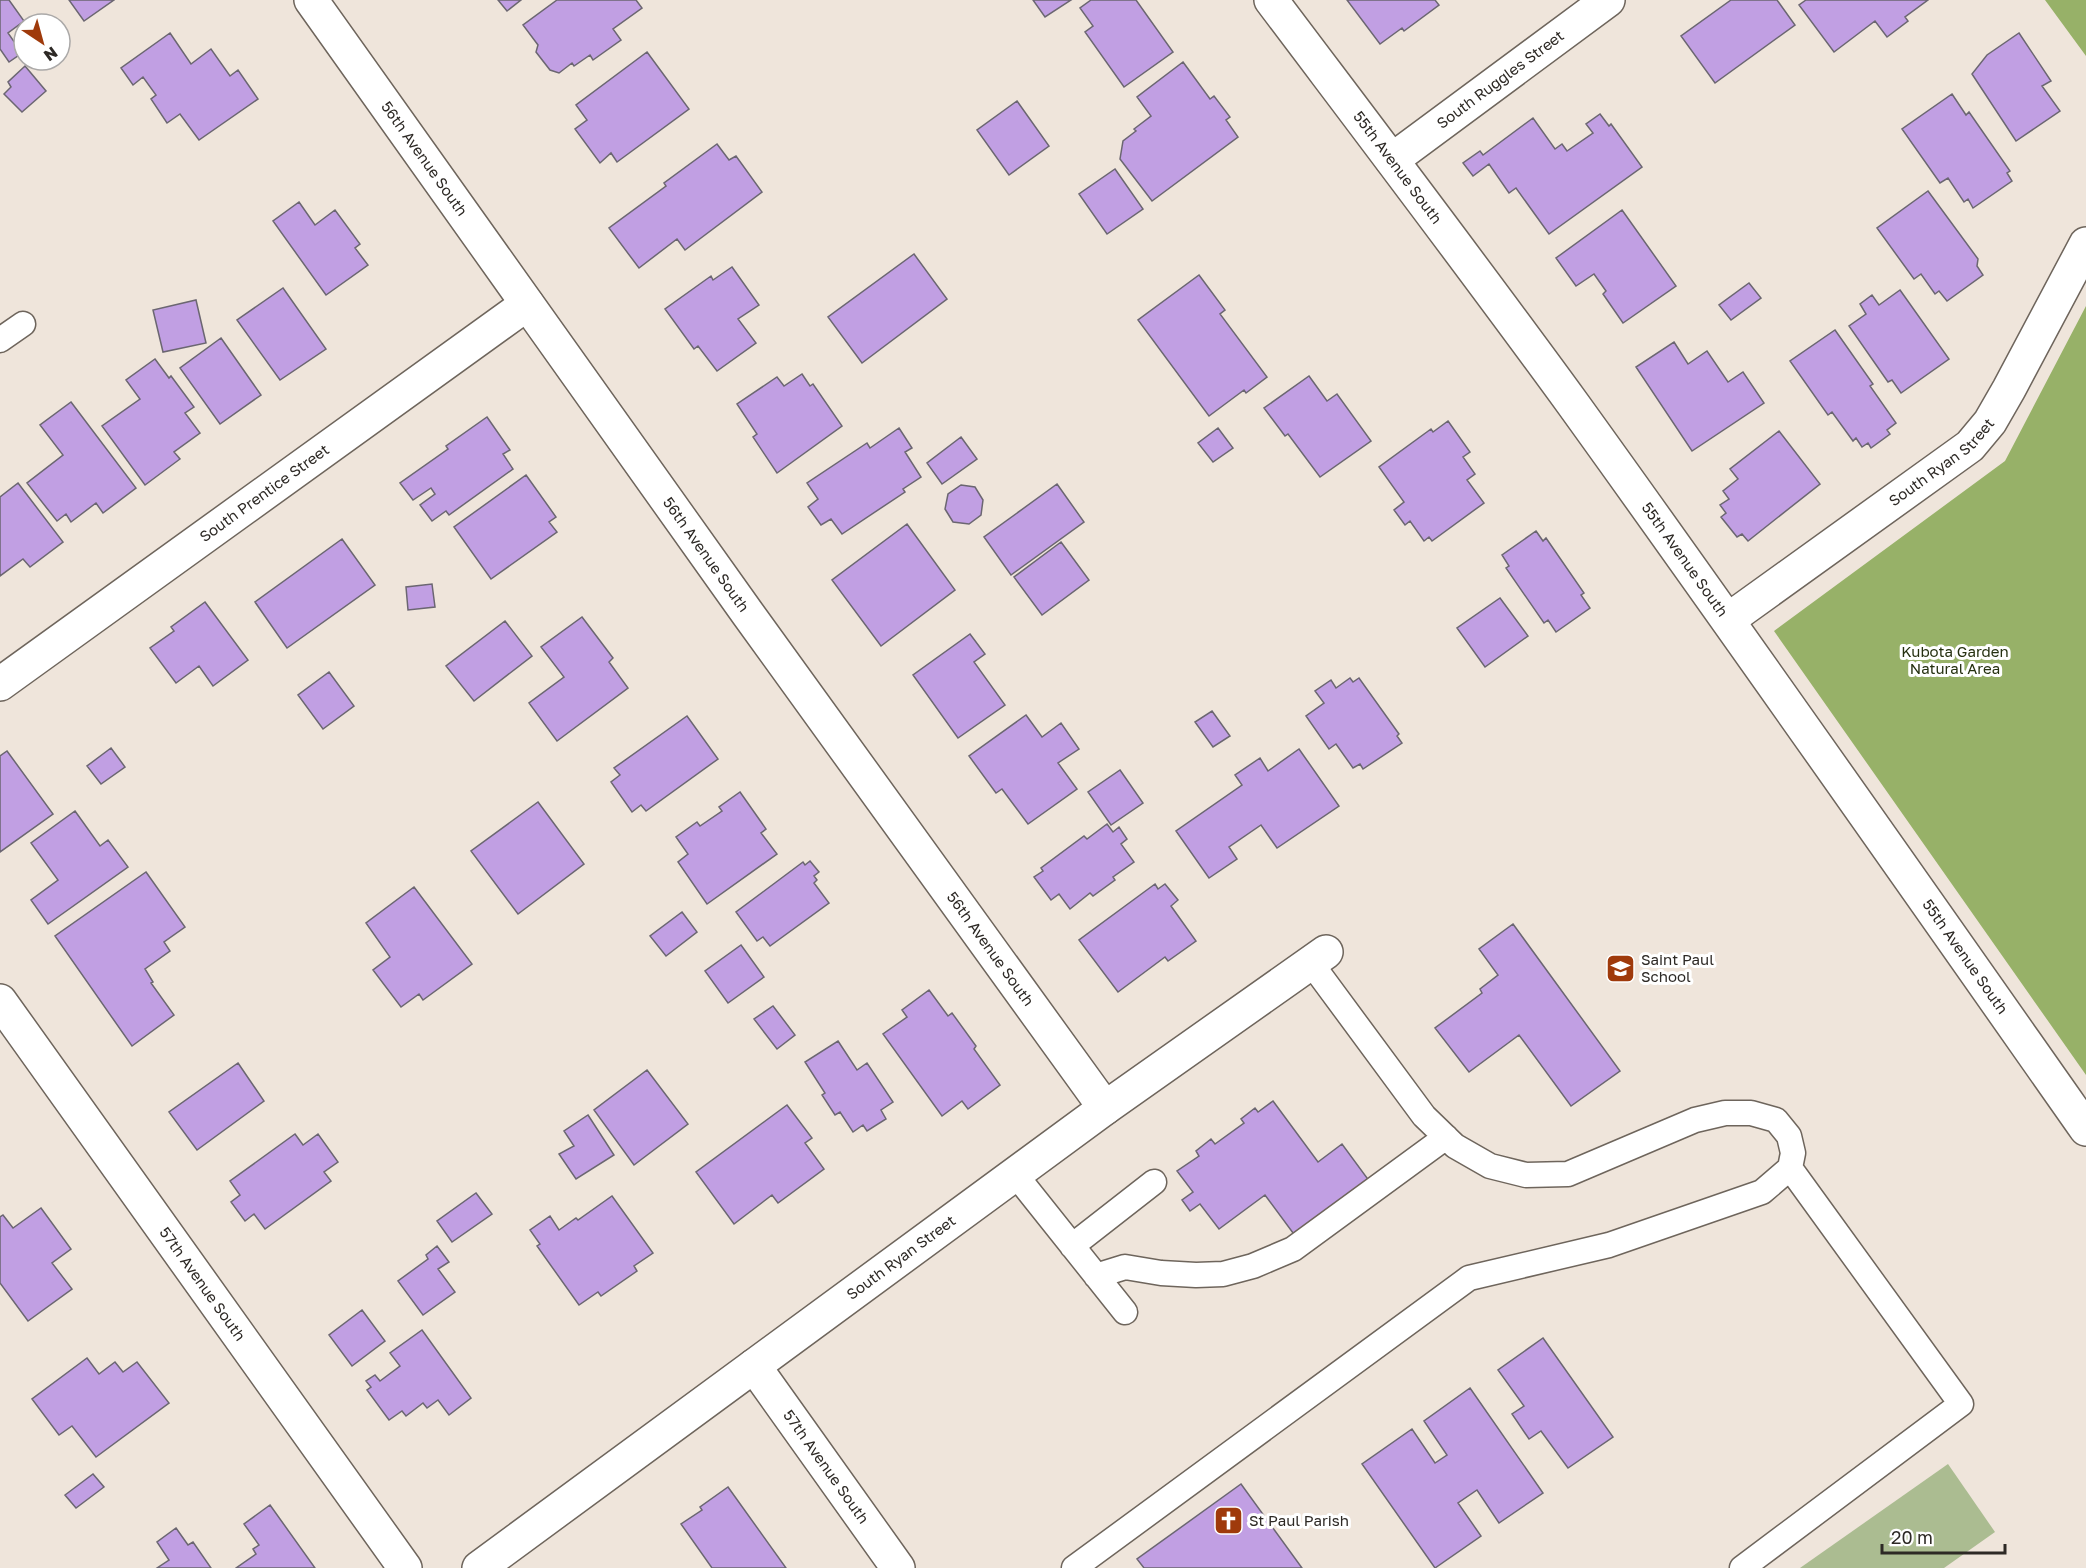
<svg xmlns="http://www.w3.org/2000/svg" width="2086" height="1568" font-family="'Golos Text',sans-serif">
<rect width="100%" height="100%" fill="#efe5db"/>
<path fill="#abbc91" d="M1948 1464 1995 1532 1944 1568H1800Z"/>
<path fill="#97b168" d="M2045 0H2086V56Z
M2086 306V1075L1774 631 2005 461Z"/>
<path fill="#c19fe3" stroke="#6b6671" stroke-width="1.5" d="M0 0H9L24 21 8 33 22 53 9 62 0 49Z
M69 0H114L84 21Z
M498 0H521L507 11Z
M557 0H636L642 8 613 29 621 40 593 60 590 55 574 66 572 63 559 73 550 70 536 52 538 45 523 25Z
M1033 0H1071L1045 17Z
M1091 0H1136L1173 52 1124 87 1085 32 1093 26 1080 8Z
M1347 0H1435L1439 5 1404 31 1402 28 1380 44Z
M1731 0H1777L1795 25 1715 83 1681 36Z
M1806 0H1928L1905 17 1908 21 1887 37 1875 21 1834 52 1799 5Z
M170 33 191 64 211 49 230 76 238 70 258 99 199 140 180 114 167 123 151 99 156 95 143 77 133 85 121 68Z
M2019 33 2051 81 2042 86 2060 111 2016 141 1972 74 1987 55Z
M647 52 689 109 617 162 611 153 600 163 575 129 587 120 576 105Z
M1183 62 1210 99 1214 96 1230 117 1226 120 1238 137 1152 201 1120 159 1123 141 1136 131 1134 129 1151 116 1137 97Z
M25 66 46 91 22 112 4 94 11 87 8 82Z
M1952 94 1966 115 1969 112 2010 171 2007 173 2012 181 1973 208 1968 199 1964 202 1948 178 1940 183 1902 129Z
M1017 101 1049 146 1009 175 977 130Z
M1600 114 1609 126 1611 124 1642 167 1549 234 1516 188 1509 193 1489 164 1473 176 1463 163 1480 151 1483 155 1533 118 1555 149 1562 144 1567 151 1593 133 1586 124Z
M717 144 729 160 736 156 762 192 685 250 677 239 639 268 609 228 666 186 664 183Z
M1115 169 1143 209 1107 234 1079 194Z
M1928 191 1978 259 1977 266 1983 275 1947 301 1939 291 1935 294 1921 274 1914 279 1877 228Z
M299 202 315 225 335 210 360 244 355 248 368 265 326 295 273 221Z
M1622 210 1676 286 1623 323 1603 294 1606 291 1594 274 1576 286 1556 258Z
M914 254 947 299 862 363 828 317Z
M732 267 759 305 738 319 756 343 717 371 698 346 694 349 665 309 711 276 713 280Z
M1199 275 1225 310 1220 314 1267 377 1246 393 1244 390 1209 416 1138 320Z
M1749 283 1761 298 1731 320 1719 305Z
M283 288 326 349 280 380 237 320Z
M1900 290 1949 359 1901 393 1892 380 1888 382 1849 326 1866 314 1860 304 1872 295 1879 305Z
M196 300 206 343 163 352 153 310Z
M1835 330 1873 384 1870 386 1896 423 1887 430 1890 434 1871 448 1868 443 1862 447 1856 438 1853 441 1832 412 1828 415 1790 361Z
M221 338 261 395 220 424 180 368Z
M1674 342 1688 364 1707 351 1728 382 1743 372 1764 403 1692 451 1636 367Z
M155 359 169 378 171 376 194 407 185 413 200 433 174 452 180 459 145 485 102 426 140 399 126 380Z
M802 374 810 386 813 384 842 426 777 473 753 437 757 434 737 404 777 377 784 386Z
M1309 376 1327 401 1337 394 1371 441 1320 477 1288 434 1285 436 1264 408Z
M71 402 136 488 103 513 96 503 71 522 66 514 57 521 27 483 63 455 40 425Z
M487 417 510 450 503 454 513 469 449 515 446 511 432 521 420 505 435 494 431 488 413 500 400 483 448 449 446 446Z
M1448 421 1470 452 1463 457 1475 474 1467 480 1484 503 1432 541 1429 537 1424 541 1410 521 1405 525 1394 510 1404 502 1379 467 1431 429 1433 432Z
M899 428 912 448 905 452 921 477 903 489 905 492 842 534 831 519 821 525 808 507 818 499 807 483 867 443 870 448Z
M1218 428 1233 448 1213 462 1198 443Z
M1779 431 1820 484 1748 541 1742 534 1737 537 1721 517 1726 513 1720 505 1729 499 1723 491 1738 479 1730 469Z
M961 437 977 459 942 484 927 463Z
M526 475 556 517 549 522 557 532 491 579 454 527Z
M18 483 63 542 30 567 23 559 0 576V497Z
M1057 484 1084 522 1011 575 984 537Z
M961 485 975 487 983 500 981 515 969 524 953 522 945 509 948 494Z
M907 524 955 590 881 646 832 580Z
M1536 531 1543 541 1546 538 1584 593 1581 595 1590 608 1556 632 1548 620 1544 623 1506 568 1509 566 1502 555Z
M342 539 375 585 287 648 255 602Z
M1061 542 1089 580 1042 615 1014 577Z
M432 584 435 607 408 610 406 587Z
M1500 598 1528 636 1485 667 1457 628Z
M205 602 248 660 213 686 199 666 176 683 150 648 174 631 171 627Z
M582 617 613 658 609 662 628 688 557 741 529 703 564 677 541 647Z
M505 621 532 656 474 701 446 666Z
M970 634 985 654 974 662 1005 705 958 738 913 675Z
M329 672 354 706 323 729 298 695Z
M1350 678 1353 682 1359 678 1399 734 1397 736 1402 743 1363 769 1360 764 1353 768 1336 744 1329 749 1306 716 1324 703 1315 691 1331 680 1336 688Z
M1212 711 1230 736 1213 747 1195 722Z
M1026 715 1042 737 1061 723 1079 749 1058 763 1077 789 1028 824 1002 789 996 793 969 756Z
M687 716 718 759 646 811 641 805 632 812 611 782 620 775 614 768Z
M111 748 125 767 101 784 87 766Z
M1299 749 1339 806 1277 848 1261 825 1229 847 1237 859 1209 878 1176 831 1242 785 1235 775 1260 758 1268 771Z
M7 751 53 814 0 852V756Z
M1120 770 1143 803 1111 825 1088 792Z
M740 792 766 829 761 833 777 854 707 904 678 862 688 854 676 837 697 822 700 826 722 811 719 807Z
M538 802 584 864 518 914 471 851Z
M75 811 100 846 108 840 128 867 48 924 31 900 58 880 31 843Z
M1107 824 1113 832 1119 827 1127 839 1121 844 1134 862 1113 877 1115 880 1093 896 1090 893 1070 909 1059 894 1051 900 1034 877 1043 871 1041 868 1084 836 1087 839Z
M810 861 819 872 814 876 817 880 814 883 829 903 770 946 763 937 757 941 736 912 803 862 805 865Z
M146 872 185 927 164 942 170 951 145 969 153 982 151 983 174 1015 132 1046 55 936Z
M1155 884 1158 889 1165 884 1178 900 1171 906 1196 941 1168 961 1165 957 1118 992 1079 940Z
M414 887 472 964 423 1000 419 994 401 1007 373 970 390 957 366 923Z
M682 912 697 932 666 956 650 936Z
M1513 924 1620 1071 1571 1106 1519 1035 1469 1072 1435 1028 1482 993 1480 989 1498 975 1479 949Z
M741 945 764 977 728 1003 705 971Z
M929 990 948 1016 952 1013 976 1046 974 1049 1000 1085 968 1109 962 1101 942 1116 883 1034 907 1017 902 1010Z
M773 1006 795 1035 777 1049 754 1019Z
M838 1041 857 1070 867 1063 893 1102 881 1110 886 1119 867 1131 863 1125 853 1132 840 1112 835 1115 822 1095 825 1093 805 1062Z
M238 1063 264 1101 197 1150 169 1112Z
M647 1070 688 1124 634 1165 594 1110Z
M1273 1101 1318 1162 1342 1144 1370 1182 1296 1237 1265 1195 1219 1229 1200 1204 1190 1211 1182 1200 1193 1192 1177 1171 1199 1156 1196 1151 1211 1139 1215 1144 1244 1123 1241 1119 1255 1108 1258 1112Z
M787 1105 812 1138 805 1143 824 1169 778 1203 772 1195 734 1224 696 1172Z
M588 1115 614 1155 576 1179 559 1154 574 1146 564 1131Z
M295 1134 303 1145 318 1134 338 1162 324 1172 331 1181 265 1229 254 1214 245 1221 231 1202 240 1195 230 1181Z
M476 1193 492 1214 452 1242 437 1221Z
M612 1196 653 1253 634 1266 637 1271 601 1296 598 1292 579 1305 537 1246 540 1244 530 1230 550 1216 559 1230 576 1218 578 1220Z
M41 1208 71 1249 52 1263 72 1289 28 1321 0 1283V1217L3 1215 13 1228Z
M437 1246 449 1262 438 1269 455 1292 423 1315 398 1281 428 1259 426 1255Z
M362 1310 385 1341 352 1366 329 1335Z
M422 1330 471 1398 449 1415 438 1400 427 1408 423 1403 406 1416 402 1411 389 1420 367 1390 371 1387 366 1381 375 1375 380 1381 400 1366 390 1353Z
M1543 1338 1613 1437 1568 1468 1541 1431 1529 1439 1512 1414 1524 1406 1498 1370Z
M87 1358 99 1374 115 1362 123 1372 137 1362 169 1403 96 1457 72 1426 59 1435 32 1399Z
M1470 1388 1543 1493 1499 1523 1477 1490 1458 1503 1481 1536 1435 1568 1362 1464 1412 1429 1435 1463 1447 1455 1424 1421Z
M93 1474 104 1487 76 1508 65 1495Z
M1241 1484 1302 1568H1144L1137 1559Z
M728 1487 786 1568H712L681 1524 702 1510 700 1507Z
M270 1505 315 1568H236L256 1554 253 1549 259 1545 244 1524Z
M176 1528 188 1545 193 1542 211 1568H157L169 1560 157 1542Z"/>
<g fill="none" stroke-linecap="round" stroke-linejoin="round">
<defs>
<path id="lane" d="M0 340 23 324
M1015 1174 1125 1312
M1072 1246 1154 1182
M1096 1276 1125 1267 1161 1273 1196 1275 1223 1274 1253 1266 1293 1249 1446 1137
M1074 1568 1469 1278 1609 1245 1762 1192 1790 1168 1793 1153 1789 1136 1776 1120 1751 1113H1725L1695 1120 1568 1174 1526 1175 1490 1166 1455 1146 1424 1116 1311 963
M1742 1568 1961 1404 1790 1168"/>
<g id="street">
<path id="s1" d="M311 0 748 614 1105 1108"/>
<path id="s2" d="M1271 0C1372 134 1474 268 1573 404 1746 644 1916 887 2086 1129"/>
<path id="s3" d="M1392 160 1608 0"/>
<path id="s4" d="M1728 620 1970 446 1990 422 2009 389 2086 244"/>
<path id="s5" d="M0 684 527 304"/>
<path id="s6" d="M0 1001 405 1568"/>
<path id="s7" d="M754 1366 898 1568"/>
<path id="s8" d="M479 1568 1105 1108 1326 952"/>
</g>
</defs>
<use href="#lane" stroke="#6e655c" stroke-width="27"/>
<use href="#street" stroke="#6e655c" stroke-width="36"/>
<use href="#lane" stroke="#fff" stroke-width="24"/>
<use href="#street" stroke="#fff" stroke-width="33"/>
</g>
<defs>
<symbol id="school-square" viewBox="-11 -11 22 22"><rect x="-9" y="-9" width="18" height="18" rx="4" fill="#9f3a0b" stroke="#fff"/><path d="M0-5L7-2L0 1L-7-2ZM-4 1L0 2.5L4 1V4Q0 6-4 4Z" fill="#fff"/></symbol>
<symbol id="church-square" viewBox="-11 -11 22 22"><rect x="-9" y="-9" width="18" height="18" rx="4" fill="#9f3a0b" stroke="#fff"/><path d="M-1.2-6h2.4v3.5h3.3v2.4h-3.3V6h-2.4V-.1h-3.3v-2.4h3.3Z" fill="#fff"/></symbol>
</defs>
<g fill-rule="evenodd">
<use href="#school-square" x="1604" y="952" width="33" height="33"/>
<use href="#church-square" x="1212" y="1504" width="33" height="33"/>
</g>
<g text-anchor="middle" stroke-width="6" stroke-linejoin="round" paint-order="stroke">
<g font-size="15" fill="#2d2925" stroke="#fff">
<text dy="5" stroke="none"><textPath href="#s3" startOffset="135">South Ruggles Street</textPath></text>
<text dy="5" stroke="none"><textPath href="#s1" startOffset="195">56th Avenue South</textPath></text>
<text dy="5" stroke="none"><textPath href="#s2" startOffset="210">55th Avenue South</textPath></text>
<text dy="5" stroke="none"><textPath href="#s4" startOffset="266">South Ryan Street</textPath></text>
<text dy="5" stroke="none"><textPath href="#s5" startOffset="326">South Prentice Street</textPath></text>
<text dy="5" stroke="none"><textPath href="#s1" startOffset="681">56th Avenue South</textPath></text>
<text dy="5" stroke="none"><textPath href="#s2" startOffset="696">55th Avenue South</textPath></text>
<text dy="5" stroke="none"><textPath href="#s1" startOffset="1167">56th Avenue South</textPath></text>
<text dy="5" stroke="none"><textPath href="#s2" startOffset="1182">55th Avenue South</textPath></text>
<text dy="5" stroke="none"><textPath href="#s8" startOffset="524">South Ryan Street</textPath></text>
<text dy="5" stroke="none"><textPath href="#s6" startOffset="348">57th Avenue South</textPath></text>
<text dy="5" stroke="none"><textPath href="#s7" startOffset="124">57th Avenue South</textPath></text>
</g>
<g font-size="15" fill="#253010" stroke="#fff">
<text x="1955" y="657">Kubota Garden<tspan x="1955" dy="17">Natural Area</tspan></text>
</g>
<g font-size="15" fill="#2d2925" stroke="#fff" text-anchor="start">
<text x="1641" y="965">Saint Paul<tspan x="1641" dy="17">School</tspan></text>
<text x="1249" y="1526">St Paul Parish</text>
</g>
</g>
<g transform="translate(42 42) rotate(144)"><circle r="28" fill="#ffffff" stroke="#aba9a8" stroke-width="1.5"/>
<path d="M0-4.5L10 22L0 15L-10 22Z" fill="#9f3a0b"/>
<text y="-9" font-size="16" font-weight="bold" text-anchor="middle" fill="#2d2925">N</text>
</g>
<path d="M1882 1544v9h123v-9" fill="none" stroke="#2d2925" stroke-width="3"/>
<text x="1891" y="1544" font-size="18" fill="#2d2925" stroke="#ffffff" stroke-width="4.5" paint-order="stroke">20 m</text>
</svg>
